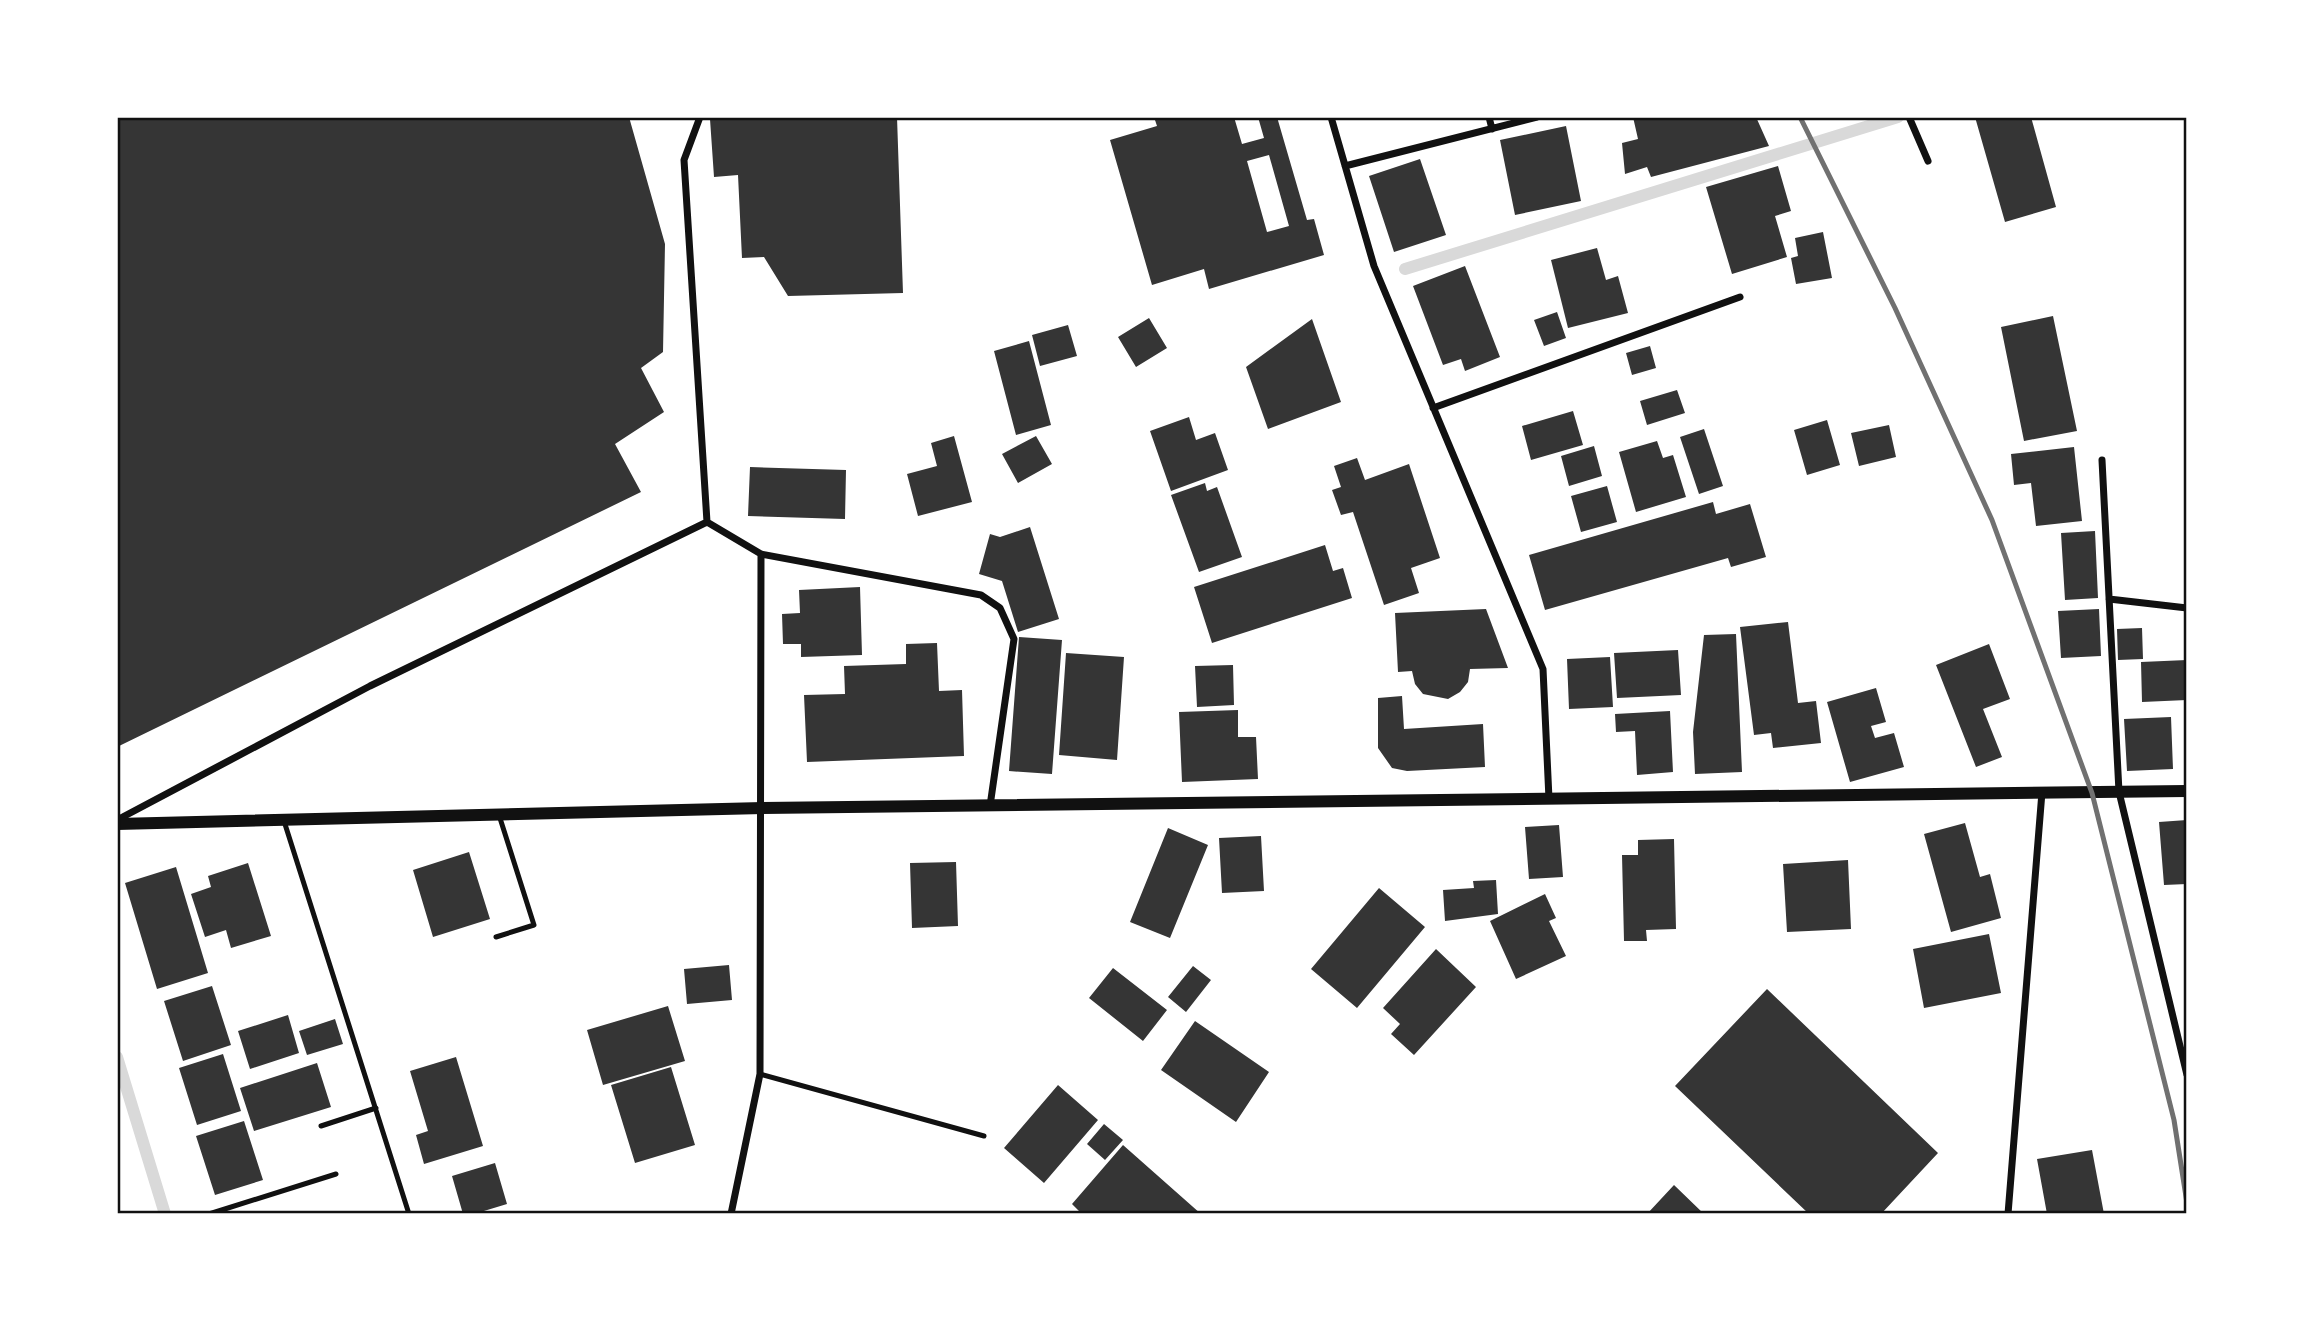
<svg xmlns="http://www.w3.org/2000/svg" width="2304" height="1331" font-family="'Alegreya Sans',sans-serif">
<rect width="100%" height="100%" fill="#fff"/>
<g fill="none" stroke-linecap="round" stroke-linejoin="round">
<path stroke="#d9d9d9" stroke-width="12" d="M1405 269 1898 117
M117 1057 165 1214"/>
</g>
<path fill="#353535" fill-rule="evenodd" d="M117 117H629L665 244 663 352 641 368 664 412 615 444 641 492 117 747Z
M736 117H897L903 293 788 296 764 257 742 258 738 175 714 177 710 119Z
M1154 117H1234L1242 144 1264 138 1258 117H1277L1307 220 1314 219 1324 255 1209 289 1204 269 1152 285 1110 140 1157 126ZM1269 155 1289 226 1267 232 1247 161Z
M1633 117H1756L1769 146 1651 177 1647 167 1625 174 1622 143 1638 139Z
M1975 117H2031L2056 207 2005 222Z
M1566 126 1581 201 1515 215 1500 140Z
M1420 159 1446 235 1394 252 1369 176Z
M1778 166 1791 211 1775 216 1787 257 1732 274 1706 187Z
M1823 232 1832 278 1796 284 1791 258 1798 256 1795 238Z
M1597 248 1606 280 1618 276 1628 313 1568 328 1551 260Z
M1465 266 1500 357 1465 371 1461 359 1443 365 1413 286Z
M1557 312 1566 338 1544 346 1534 320Z
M2053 316 2077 431 2024 441 2001 327Z
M1149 318 1167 348 1136 367 1118 337Z
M1312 319 1341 402 1268 429 1246 367Z
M1068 325 1077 356 1040 366 1032 335Z
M1029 341 1051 425 1016 435 994 351Z
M1650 346 1656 368 1632 375 1626 353Z
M1677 390 1685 413 1647 425 1640 401Z
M1573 411 1583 445 1531 460 1522 426Z
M1189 417 1196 440 1215 433 1228 470 1171 491 1150 431Z
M1827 420 1840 465 1807 475 1794 430Z
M1889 425 1896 457 1859 466 1851 433Z
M1704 429 1723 486 1699 494 1680 437Z
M954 436 972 502 918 516 907 474 937 466 931 443Z
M1036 436 1052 464 1018 483 1002 454Z
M1657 441 1663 458 1673 455 1686 497 1636 512 1619 452Z
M1594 446 1602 476 1569 486 1561 456Z
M2074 447 2082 521 2036 526 2031 483 2014 485 2011 454Z
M1357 458 1365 480 1409 464 1440 558 1411 568 1419 593 1384 605 1353 512 1341 515 1332 490 1341 487 1334 466Z
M750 467 846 470 845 519 748 516Z
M1205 483 1207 491 1217 487 1242 557 1199 572 1171 495Z
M1607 486 1617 522 1581 532 1571 496Z
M1713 502 1716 514 1750 504 1766 557 1731 567 1728 558 1545 610 1529 555Z
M1030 527 1059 619 1018 632 1002 581 979 574 990 534 1000 537Z
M2095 531 2098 598 2065 600 2061 533Z
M1325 545 1333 571 1343 568 1352 598 1212 643 1194 587Z
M860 587 862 655 801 657V644H783L782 614 800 613 799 590Z
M1486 609 1508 668 1470 669 1468 682 1460 692 1448 699 1423 694 1415 684 1412 671 1398 672 1395 613Z
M2099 609 2101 656 2061 658 2058 611Z
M1788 622 1798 703 1816 701 1821 743 1773 748 1771 733 1754 735 1740 627Z
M2142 628 2143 659 2118 660 2117 629Z
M1736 634 1742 772 1695 774 1693 732 1704 635Z
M1019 637 1062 640 1052 774 1009 771Z
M937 643 939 691 962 690 964 756 807 762 804 695 845 694 844 666 906 664V644Z
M1989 644 2010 699 1983 709 2002 757 1976 767 1936 665Z
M1678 650 1681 695 1617 698 1614 653Z
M1066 653 1124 657 1117 760 1059 755Z
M1610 657 1613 707 1569 709 1567 659Z
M2187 660V700L2142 702 2141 662Z
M1233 665 1234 705 1197 707 1195 666Z
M1876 688 1886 722 1871 726 1875 738 1894 733 1904 767 1850 782 1827 702Z
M1402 696 1404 729 1483 724 1485 767 1407 771 1392 768 1378 748V698Z
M1238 710V737H1256L1258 779 1182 782 1179 712Z
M1670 711 1673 772 1637 775 1635 731 1616 732 1615 714Z
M2171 717 2173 769 2127 771 2124 719Z
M2187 820V884L2164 885 2159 822Z
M1965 823 1980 877 1990 874 2001 918 1951 932 1924 834Z
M1559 825 1563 877 1529 879 1525 827Z
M1168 828 1208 845 1170 938 1130 922Z
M1261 836 1264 891 1222 893 1219 838Z
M1674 839 1676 929 1646 930 1647 941H1624L1622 855H1638V840Z
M469 852 490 919 433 937 413 870Z
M1848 860 1851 929 1787 932 1783 864Z
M956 862 958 926 912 928 910 863Z
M248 863 271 936 231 948 226 930 205 937 191 894 211 887 208 876Z
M176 867 208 973 157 989 125 883Z
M1496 880 1498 914 1445 921 1443 890 1474 888 1473 881Z
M1379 888 1425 927 1357 1008 1311 969Z
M1545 894 1556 918 1549 921 1566 956 1516 979 1490 921Z
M1989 934 2001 993 1924 1008 1913 949Z
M1436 949 1476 987 1414 1055 1391 1034 1400 1024 1383 1008Z
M729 965 732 1000 687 1004 684 969Z
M1193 966 1211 980 1186 1012 1168 997Z
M1113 968 1167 1010 1143 1041 1089 998Z
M212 986 231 1045 183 1061 164 1001Z
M1767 989 1938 1153 1881 1214H1809L1675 1086Z
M668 1006 685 1061 603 1085 587 1030Z
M288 1015 299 1053 250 1069 238 1031Z
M335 1019 343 1044 307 1055 299 1031Z
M1195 1021 1269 1072 1236 1122 1161 1070Z
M223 1054 241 1111 197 1125 179 1068Z
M456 1057 483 1146 424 1164 416 1135 428 1131 410 1071Z
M317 1063 331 1107 254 1131 240 1088Z
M671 1067 695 1145 635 1163 611 1085Z
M1058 1085 1098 1120 1044 1183 1004 1148Z
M244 1121 263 1180 215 1195 196 1136Z
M1104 1124 1123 1140 1105 1160 1087 1144Z
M1123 1145 1201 1214H1082L1072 1204Z
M2092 1150 2104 1214H2047L2037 1159Z
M495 1163 507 1204 474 1214H463L452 1176Z
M1674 1185 1704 1214H1647Z"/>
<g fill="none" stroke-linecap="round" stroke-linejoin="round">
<path stroke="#111" stroke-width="5" d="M284 821 409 1214
M496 937 534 925 499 815
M760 1074 984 1136
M321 1126 376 1108
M209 1214 336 1174"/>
<path stroke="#111" stroke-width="7" d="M700 117 684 160 707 522
M1331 117 1374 266 1543 669 1549 799
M1489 117 1492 129
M1909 117 1928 161
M1345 166 1537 117
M1433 408 1740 297
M2102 460 2119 792 2187 1075
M2109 599 2187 608
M117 820 370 686 707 522 761 554 981 595 1000 608 1014 639 990 806
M731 1214 760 1074 761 554
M2008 1214 2042 792"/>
<path stroke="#111" stroke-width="12" d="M117 824 763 808 2187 791"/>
<path stroke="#707070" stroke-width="5" d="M1800 117 1895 308 1992 520 2092 793 2174 1120 2187 1203"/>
</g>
<rect width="2304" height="1331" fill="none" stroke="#ffffff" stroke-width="238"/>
<rect x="119" y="119" width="2066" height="1093" fill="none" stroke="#111" stroke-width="2.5"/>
</svg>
